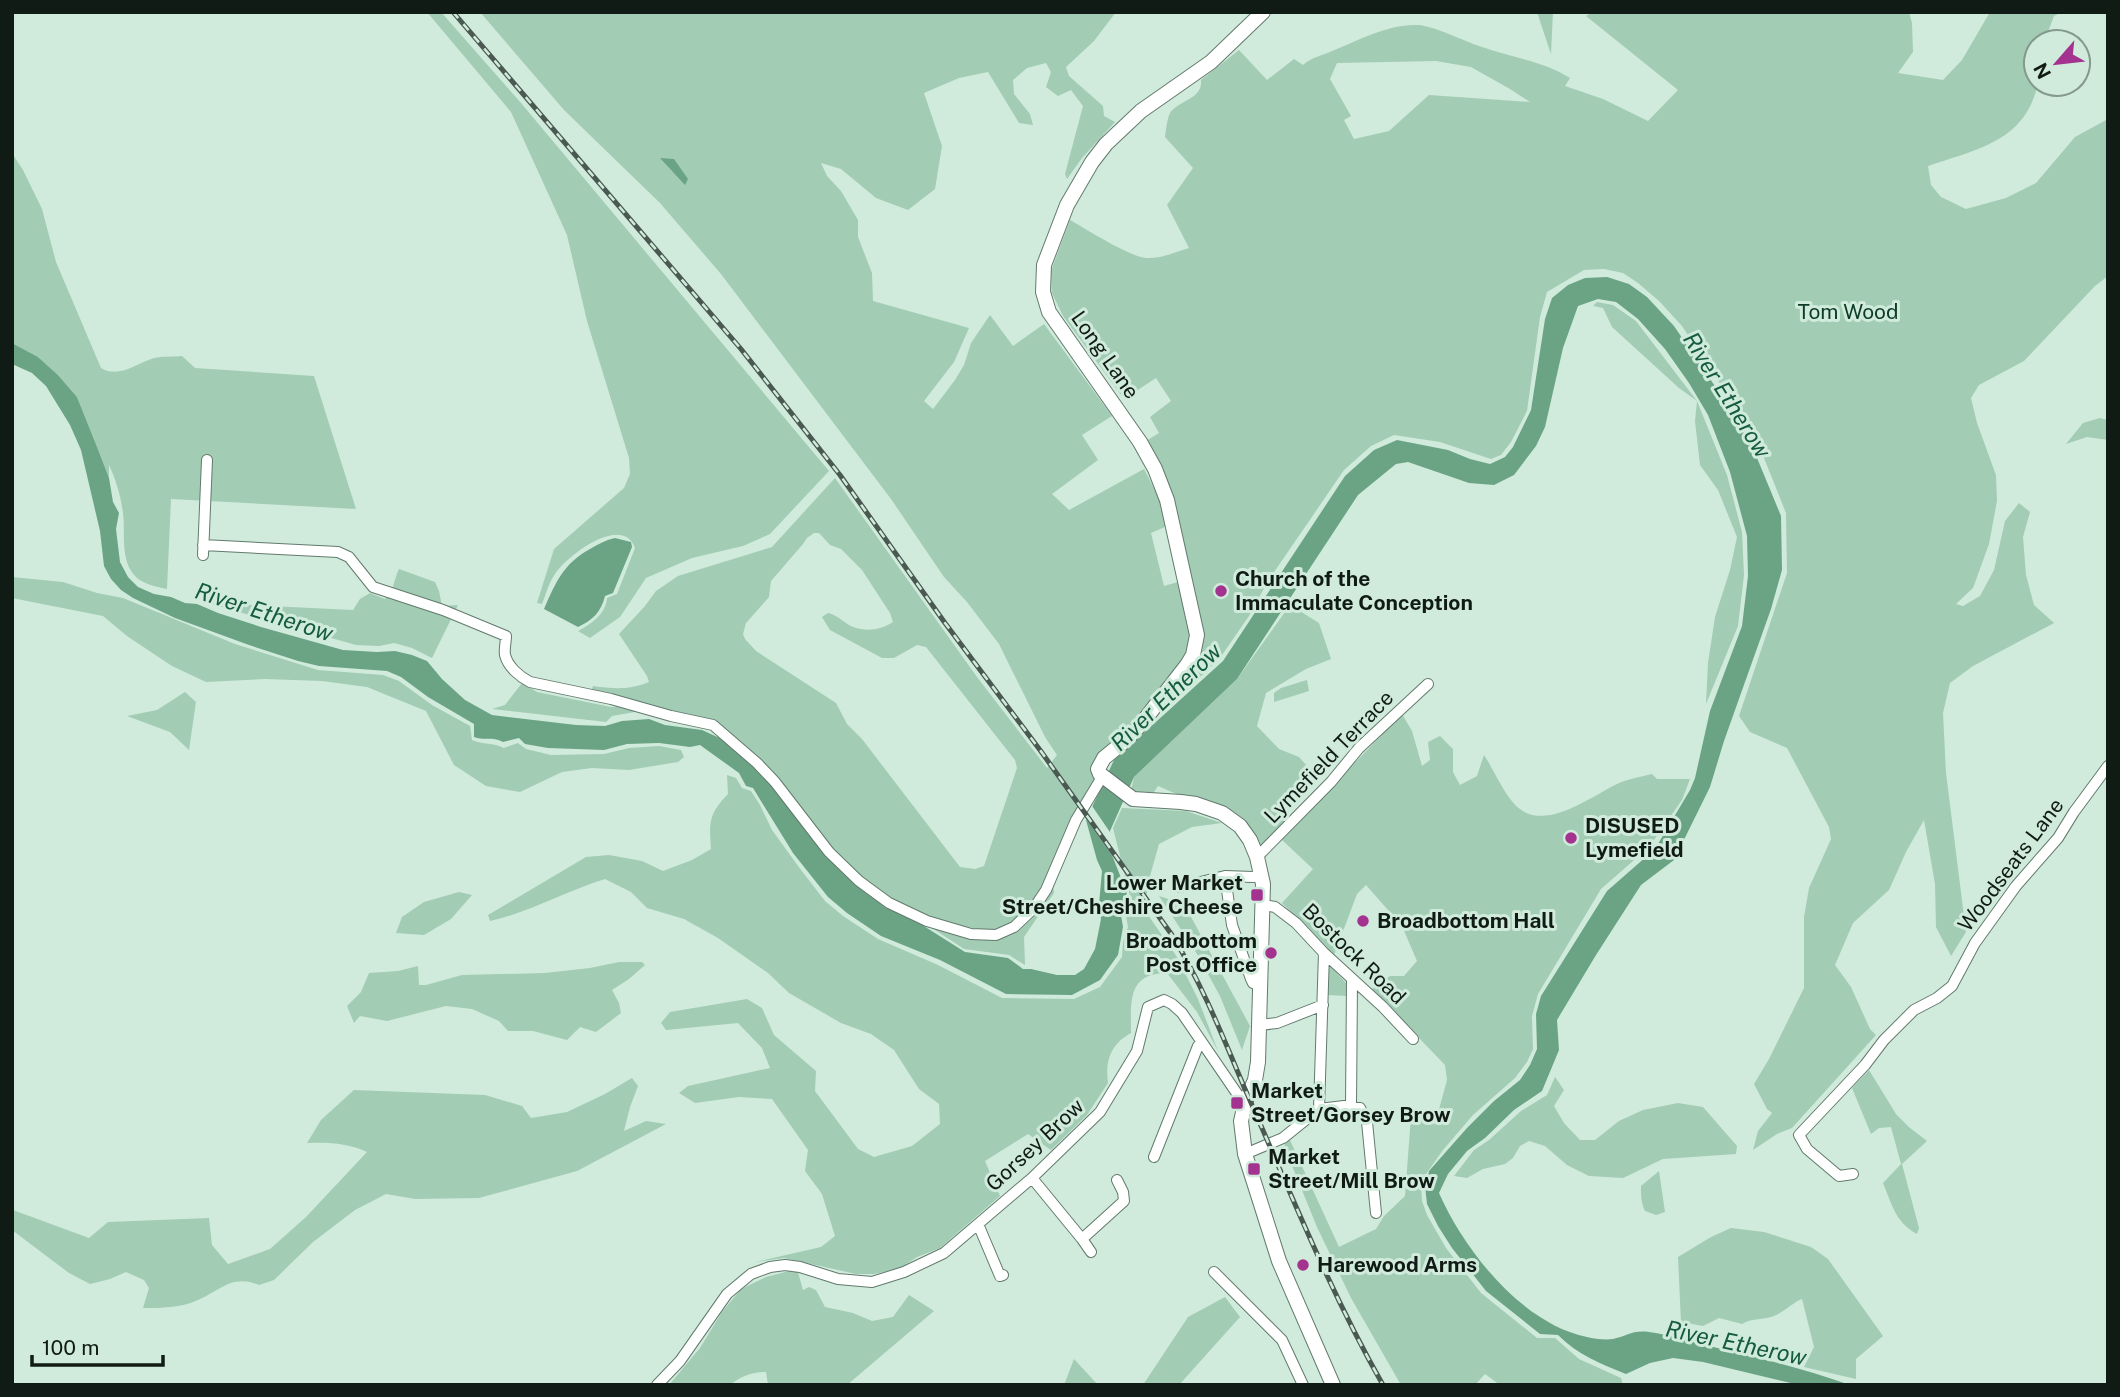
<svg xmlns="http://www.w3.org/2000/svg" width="2120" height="1397" font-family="'Public Sans',sans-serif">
<rect width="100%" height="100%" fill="#d0ebdb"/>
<path fill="#a2ccb4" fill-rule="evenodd" d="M427 12H441L521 103 829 471 770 534 743 546 692 558 646 578 620 617 590 638 578 631C591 624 606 614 607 598L617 594 635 548C623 513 566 556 555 574 549 582 546 594 542 604L537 603 554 549 624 488 630 474 629 458 587 321 567 235 511 112Z
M480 12H1116L1094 41 1066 67 1069 76 1103 106 1104 116 1115 122 1082 158 1067 179 1065 174 1083 106 1071 90 1058 96 1046 87 1051 72 1046 63 1027 68 1013 80 1014 94 1030 114 1033 125 1019 123 988 72 959 78 924 93 942 146 935 189 908 210 876 198 841 169 821 163 827 176 841 191 858 220V237L872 273 873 301 969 328 954 362 924 401 933 409 955 380 964 365 971 343 990 315 1013 346 1044 324 1112 416 1082 435 1098 460 1052 494 1069 510 1144 469 1161 502 1167 526 1151 533 1164 586 1188 579 1146 441 1159 433 1150 417 1171 401 1156 378 1124 399 1063 316 1052 293 1051 271 1070 220C1086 229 1130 257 1146 258 1161 259 1175 252 1189 248L1167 205 1193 168 1165 137C1166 130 1167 119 1170 113 1179 100 1203 99 1201 80L1239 50 1267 80 1294 59 1303 65C1312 57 1321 56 1332 51 1360 40 1387 24 1418 25 1434 26 1464 41 1479 46 1509 57 1544 61 1570 78L1565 86 1603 99 1648 121 1678 90 1586 16 1592 12H1909L1912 23 1913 52 1898 73 1943 80 1962 60 1990 12H2062L2054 16 2044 42H2036C2036 56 2039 79 2036 91 2021 143 1973 150 1928 166L1931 185 1941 197 1966 209 2006 198 2036 183 2075 137 2108 119V276L2095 286 2024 361 1979 385 1971 398 1977 423 1996 475 1997 501 1989 544 1973 588 1956 604 1963 606 1980 596 1994 570 2005 521 2019 503 2030 512 2023 537 2026 575 2034 605 2054 623 1973 666 1950 683 1943 713 1946 773 1966 932 1951 956 1936 927 1935 884 1924 820 1906 852 1889 890 1853 923 1835 965 1851 987 1870 1029 1876 1035 1792 1128 1777 1134 1753 1150 1758 1131 1772 1113 1767 1109 1754 1084 1769 1059 1804 988V917L1809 888 1831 839 1829 827 1787 748 1750 732 1739 716 1787 573 1786 513 1762 453 1731 400 1682 326 1659 301 1638 283 1623 273 1604 269 1584 270 1547 292 1540 317 1527 411 1511 442 1501 455 1491 459 1440 442 1394 435 1371 446 1344 470 1268 581 1249 616 1220 658 1184 693 1158 694 1091 766 1097 780 1053 884 1054 893 1024 937 1025 965 1009 955 964 949 929 926 987 931 926 918 890 901 861 880 715 722 591 692 593 686C614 689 629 690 649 682L647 676 619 634 645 606 656 591 678 576 772 547 835 478 977 677 1047 768 1057 755 1045 737 999 644 967 602 944 577 891 499 721 274 660 203 564 110ZM1436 61 1471 67 1510 89 1530 102 1429 95 1389 131 1354 139 1344 120 1351 116 1330 79 1337 63ZM814 533H819L830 545 841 549 862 570 890 613 893 622C881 630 867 632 853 627 843 623 840 616 828 613L822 617 830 630 882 658H894L917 645 926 647 1015 760 1017 768 984 866 975 869 960 867 862 739 847 724 836 703 756 651 745 639 743 634 746 623 769 597 771 581 803 544 807 538Z
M1537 12H1553L1551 54Z
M12 153 23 170 42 209 56 262 101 368C119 379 137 363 154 358 163 356 173 357 182 356L195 368 314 376 356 509 171 499 167 589C157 587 143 584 136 577 118 559 127 529 122 507 120 493 115 478 109 465V478L77 397 58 375 38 357 12 343Z
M1597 302 1613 305 1636 321 1697 401 1727 475 1742 532 1744 575 1738 626 1706 704 1708 663 1715 617 1730 570 1737 537 1718 490 1700 465 1695 421 1697 401 1679 388 1612 327 1603 308 1593 306Z
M2100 418 2108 420V440L2087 437 2066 444 2083 423Z
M399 569 435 582 439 591 442 606 458 605 432 658 412 648 394 643 379 646 356 645 207 603 353 610 360 599 370 593 385 599C395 588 393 582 399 569Z
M12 577 63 582 97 593 123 598 235 644 318 670 383 675 399 681 432 705 470 726 472 740C483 745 493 742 504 748L518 743 526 749 551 755 604 754 629 748 659 746 681 750 684 757 678 762 629 770 592 768 562 772 520 792 486 786 454 765 426 711 367 687 322 681 265 679 206 682 172 666 127 636 103 616 12 598Z
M1290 605 1319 623 1331 659 1306 669 1266 693 1257 726 1279 749 1299 757 1315 775 1287 812 1290 818 1260 847 1252 834 1188 799 1158 786 1152 795H1130L1134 777 1237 679Z
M1307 680 1309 691 1274 702V693L1281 688Z
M522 683 537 692 611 707 622 706 640 711 612 716 606 722 492 709 505 705Z
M185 692 196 702 189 750 170 732 127 716 157 710Z
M1402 714 1412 731 1422 766 1430 760 1428 742 1440 736 1453 749V772L1460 785 1477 776 1484 755C1494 770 1506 799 1520 809 1547 830 1591 797 1615 785 1626 779 1640 777 1652 774L1657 779H1690L1682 800 1649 847 1601 889 1538 994 1532 1016 1533 1049 1527 1062 1515 1078 1473 1115 1443 1150 1421 1181 1422 1201 1427 1215 1446 1248 1481 1293 1537 1338H1555L1579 1359 1621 1378 1623 1385H1500L1485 1374 1475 1385H1401L1351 1298 1317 1227 1284 1146 1289 1138 1339 1247 1376 1229 1384 1216 1405 1196 1411 1116 1435 1124 1447 1080 1445 1065 1372 989 1390 976H1404L1417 961 1402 926 1366 885 1357 894 1334 955 1282 903 1313 869 1281 839Z
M727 775 736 778 742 788 751 791 760 805 772 830 801 870 825 901 843 916 878 939 938 965 1002 998 1074 999 1100 987 1122 957 1123 942 1128 927 1125 910 1130 896 1113 828 1122 808 1186 811 1222 823 1192 827 1159 844 1150 876 1144 909 1177 957 1198 999 1218 1051 1197 1012 1167 973C1127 973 1131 1002 1131 1033 1111 1044 1105 1060 1108 1083L1087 1115 1051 1150 1028 1134 985 1161 1000 1196 940 1248 917 1257 899 1269 874 1274H856L784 1258 755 1262 821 1247 835 1236 822 1194 805 1171 808 1150 772 1099 739 1097 695 1103 679 1093 688 1086 770 1068 762 1048 738 1023 666 1030 661 1023 670 1012 747 999 762 1008 774 1035 816 1071 815 1091 858 1149 874 1157 912 1146 940 1124 939 1104 919 1089 894 1050 871 1034 841 1023 789 993 768 973 718 938 684 919 647 908 631 892 605 879C566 891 530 912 490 921L488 915 586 857 609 855 642 861 663 871 692 860 711 849C709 821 709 814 728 794Z
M459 892 472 895 451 919 424 935 396 933 402 917 424 902Z
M1159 896 1184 904 1250 1026 1242 1050 1220 996 1197 954Z
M619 962H642L645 965 629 979 612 990 619 1003 621 1013 596 1032 580 1027 567 1040 533 1031H508L499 1021 472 1009 446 1006 387 1021 360 1016 354 1023 347 1006 361 992 369 973 398 971 418 966 419 985H426L462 975 545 973 590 968Z
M1329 965 1347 984V996L1328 995Z
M1869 1070 1896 1114 1910 1128 1927 1141 1902 1164 1919 1228 1917 1234C1895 1222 1892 1204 1883 1183L1901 1164 1891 1127 1879 1128 1871 1134 1852 1088Z
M1555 1077 1564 1090 1554 1106 1564 1123 1580 1140H1595L1619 1121 1643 1110 1678 1103 1703 1107 1737 1146 1736 1154 1663 1159 1623 1178 1589 1176 1567 1165 1545 1146 1529 1141 1520 1146 1513 1158 1505 1164 1483 1169 1467 1178 1454 1176 1474 1150 1489 1140 1521 1111 1547 1095Z
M632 1078 638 1086 630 1107 624 1131 646 1121 666 1124 577 1171 479 1198 415 1199 386 1194 355 1210 313 1242 274 1280 259 1285C232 1274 221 1290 198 1300 180 1308 162 1308 143 1308L149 1288 144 1280 126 1272 110 1279 90 1284 69 1273 12 1230V1204L13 1210 89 1238 108 1222 209 1218 212 1245 228 1264 270 1249 306 1217 367 1152C348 1143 328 1142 307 1143L321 1120 354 1090 485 1095 522 1106 531 1118 567 1112 605 1094Z
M1659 1171 1665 1212 1656 1215 1645 1211C1641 1203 1641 1195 1641 1186Z
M1731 1228 1764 1232 1811 1247 1828 1259 1883 1336 1856 1359V1379L1804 1367 1814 1347 1802 1299C1792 1303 1782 1314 1771 1317 1759 1320 1753 1318 1742 1324L1719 1318 1703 1326 1681 1322 1678 1257 1711 1237Z
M797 1269 803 1290 809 1287 816 1290 825 1307 853 1313 872 1321 893 1317 909 1295 934 1311 847 1385H768L766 1372C752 1372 741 1376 730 1385H669L700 1348 722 1312 741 1289 766 1277Z
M1225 1297 1240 1317 1179 1385H1143L1188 1317Z
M1074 1359 1098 1385H1064Z"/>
<path fill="#6ba485" d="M660 158 674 159 688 179 685 185Z
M1607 277 1629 284 1647 297 1674 326 1736 417 1750 441 1781 516 1782 570 1771 609 1724 741 1710 787 1674 860 1641 885 1596 955 1557 1020 1559 1050 1542 1091 1514 1110 1485 1138 1467 1151 1448 1174 1439 1193C1464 1250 1522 1324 1587 1337 1594 1339 1606 1340 1613 1339 1628 1336 1631 1330 1649 1332 1667 1334 1684 1340 1701 1344 1751 1356 1802 1368 1850 1385H1799L1703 1362 1673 1358 1650 1363 1626 1374C1601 1364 1578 1355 1558 1335L1540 1334 1486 1291 1452 1248 1438 1226 1427 1204 1425 1186 1429 1171 1467 1128 1494 1101 1520 1080 1530 1065 1537 1049 1536 1014 1541 996 1607 891 1655 849 1690 790 1695 778 1710 711 1742 626 1748 576 1747 536 1730 472 1708 415 1689 383 1665 349 1638 319 1616 302 1598 299 1578 306 1563 348 1545 427 1536 446 1514 475 1494 485 1469 483 1408 462 1396 464 1358 495 1237 679 1134 777 1110 831 1112 855 1127 893 1120 909 1123 927 1118 955 1100 980 1072 995 1006 994 940 960 881 936 847 913 828 897 793 853 753 788 746 786 739 773 700 745 690 747 659 743 627 744 604 750 548 748 525 744 519 738 503 742C492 736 485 741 474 737V724L428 697 401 677 387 671 319 666 298 661 249 645 175 618 133 598 121 590 111 579 104 566 100 531 81 450 70 425 46 386 32 373 12 364V343L38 357 58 375 77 397 97 447 109 478 113 502 119 513 116 529 120 562 128 577 138 587 154 594 171 597 185 603 197 604 218 613 261 627 343 650 377 652 395 651 412 655 427 661 442 679 465 700 492 715 576 725 605 726 622 721 649 719 665 725 702 730 737 746 771 782 838 868 866 893 892 910 919 923 965 952 1008 958 1023 969H1031L1057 975H1075L1084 969 1095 949 1101 919 1099 904 1102 871 1097 860 1086 820 1114 760 1223 661 1345 476 1374 450 1397 440 1448 450 1470 459 1490 464 1505 457 1513 447 1531 410 1545 319 1552 298 1568 285 1585 278Z
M615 538 631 542 632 547 613 593 605 596C601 612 593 620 578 627L544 609C556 582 563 564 590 549 598 544 606 540 615 538Z"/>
<path fill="#d0ebdb" d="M1090 803 1114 838 1115 854 1121 868 1084 816Z"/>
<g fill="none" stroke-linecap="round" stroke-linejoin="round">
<defs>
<path id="street" d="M203 545 338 552 349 557 373 587 443 610 506 636C506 642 504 649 505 655 508 667 520 677 530 682L611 699 671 716 713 725 757 763 775 782 829 852 859 881 889 903 927 921 971 934 996 935 1014 927 1034 908 1046 890 1076 820 1102 777
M203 555 207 460
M1257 857 1331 782 1359 748 1428 684
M1225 876 1232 925 1251 979 1253 983 1260 986
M1180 887 1225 876 1253 877 1262 875
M1263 905 1275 907 1296 923 1324 953 1383 1007 1413 1039
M1260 1025 1277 1023 1323 1005
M1351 1106 1352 981
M1319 1109 1324 953
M1245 1154 1283 1138 1319 1109 1344 1106 1360 1108 1367 1122 1376 1213
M1154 1157 1198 1046 1202 1043
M1853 1174 1839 1176 1807 1149 1799 1135 1865 1065 1884 1040 1914 1010 1937 998 1952 986 1975 943 2016 886 2058 838 2074 812 2108 766
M1032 1178 1082 1239 1091 1252
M978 1224 1000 1276 1003 1275
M1082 1239 1124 1201 1123 1192 1117 1180
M1214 1272 1282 1340 1303 1385
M657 1385 680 1361 727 1294 751 1274 770 1267 785 1265 800 1267 838 1279 872 1282 904 1272 944 1253 1032 1178 1100 1112 1137 1051 1148 1007 1164 1000 1172 1004 1182 1013 1238 1095 1246 1100"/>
<path id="secondary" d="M1263 12 1211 62 1141 111 1106 144 1092 162 1067 205 1044 265 1043 292 1049 312 1140 442 1155 469 1167 500 1197 635 1193 655 1187 665 1142 723 1126 740 1104 758 1098 769 1100 774 1133 799 1181 802 1196 804 1222 813 1240 826 1250 840 1257 857 1263 884 1258 1062 1255 1080 1246 1100 1241 1121 1245 1154 1279 1261 1333 1385"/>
</defs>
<use href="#street" stroke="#627a6d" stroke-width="12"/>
<use href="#secondary" stroke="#627a6d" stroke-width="16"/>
<use href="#street" stroke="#fff" stroke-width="10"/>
<use href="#secondary" stroke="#fff" stroke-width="14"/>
<defs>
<path id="rail" d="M453 12 741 349 840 475 945 623 1040 750 1172 935C1202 984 1223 1037 1245 1089 1289 1189 1329 1290 1383 1385"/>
</defs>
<use href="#rail" stroke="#4a5951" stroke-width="5"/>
<use href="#rail" stroke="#d0ebdb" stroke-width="2.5" stroke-dasharray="8" stroke-linecap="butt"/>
</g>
<g fill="#a43390" stroke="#d0ebdb" stroke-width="2.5">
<circle cx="1221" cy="591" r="7"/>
<circle cx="1571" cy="838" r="7"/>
<rect x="1250" y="888" width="14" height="14" rx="3.5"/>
<circle cx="1363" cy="921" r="7"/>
<circle cx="1271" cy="953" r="7"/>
<rect x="1230" y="1096" width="14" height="14" rx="3.5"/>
<rect x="1247" y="1162" width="14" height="14" rx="3.5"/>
<circle cx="1303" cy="1265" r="7"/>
</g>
<g text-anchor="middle" stroke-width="6" stroke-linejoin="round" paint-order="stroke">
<g font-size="21" fill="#0d3d28" stroke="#d0ebdb">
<text x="1848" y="319">Tom Wood</text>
</g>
<g font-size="21" fill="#111b16" stroke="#d0ebdb">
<text transform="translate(1105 355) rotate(55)" y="7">Long Lane</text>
<text transform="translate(1329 757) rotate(-46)" y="7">Lymefield Terrace</text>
<text transform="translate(2011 865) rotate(-53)" y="7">Woodseats Lane</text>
<text transform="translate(1354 954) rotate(44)" y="7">Bostock Road</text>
<text transform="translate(1035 1145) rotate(-43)" y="7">Gorsey Brow</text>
</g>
<g font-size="21" font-weight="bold" fill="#111b16" stroke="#d0ebdb" text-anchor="start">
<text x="1235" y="586">Church of the<tspan x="1235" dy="24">Immaculate Conception</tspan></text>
<text x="1585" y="833">DISUSED<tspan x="1585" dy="24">Lymefield</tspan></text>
<text x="1243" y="890" text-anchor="end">Lower Market<tspan x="1243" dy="24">Street/Cheshire Cheese</tspan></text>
<text x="1377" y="928">Broadbottom Hall</text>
<text x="1257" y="948" text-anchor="end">Broadbottom<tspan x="1257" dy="24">Post Office</tspan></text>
<text x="1251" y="1098">Market<tspan x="1251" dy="24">Street/Gorsey Brow</tspan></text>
<text x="1268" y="1164">Market<tspan x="1268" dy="24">Street/Mill Brow</tspan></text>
<text x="1317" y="1272">Harewood Arms</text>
</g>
<g font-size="23" font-style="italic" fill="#155b3d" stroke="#d0ebdb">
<text transform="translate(1727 395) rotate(58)" y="8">River Etherow</text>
<text transform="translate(264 612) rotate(18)" y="8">River Etherow</text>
<text transform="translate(1166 697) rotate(-44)" y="8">River Etherow</text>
<text transform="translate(1736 1343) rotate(12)" y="8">River Etherow</text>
</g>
</g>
<rect width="2120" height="1397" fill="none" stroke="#111b16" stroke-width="28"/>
<g transform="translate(2057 63) rotate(242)"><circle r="33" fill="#d0ebdb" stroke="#84988c" stroke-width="2"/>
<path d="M0-5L12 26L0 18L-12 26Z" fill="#a43390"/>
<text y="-10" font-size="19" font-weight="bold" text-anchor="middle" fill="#111b16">N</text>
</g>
<path d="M32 1355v10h131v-10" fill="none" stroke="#111b16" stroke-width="3.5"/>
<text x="42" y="1355" font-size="21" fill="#111b16" stroke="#d0ebdb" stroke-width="5" paint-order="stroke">100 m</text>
</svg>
